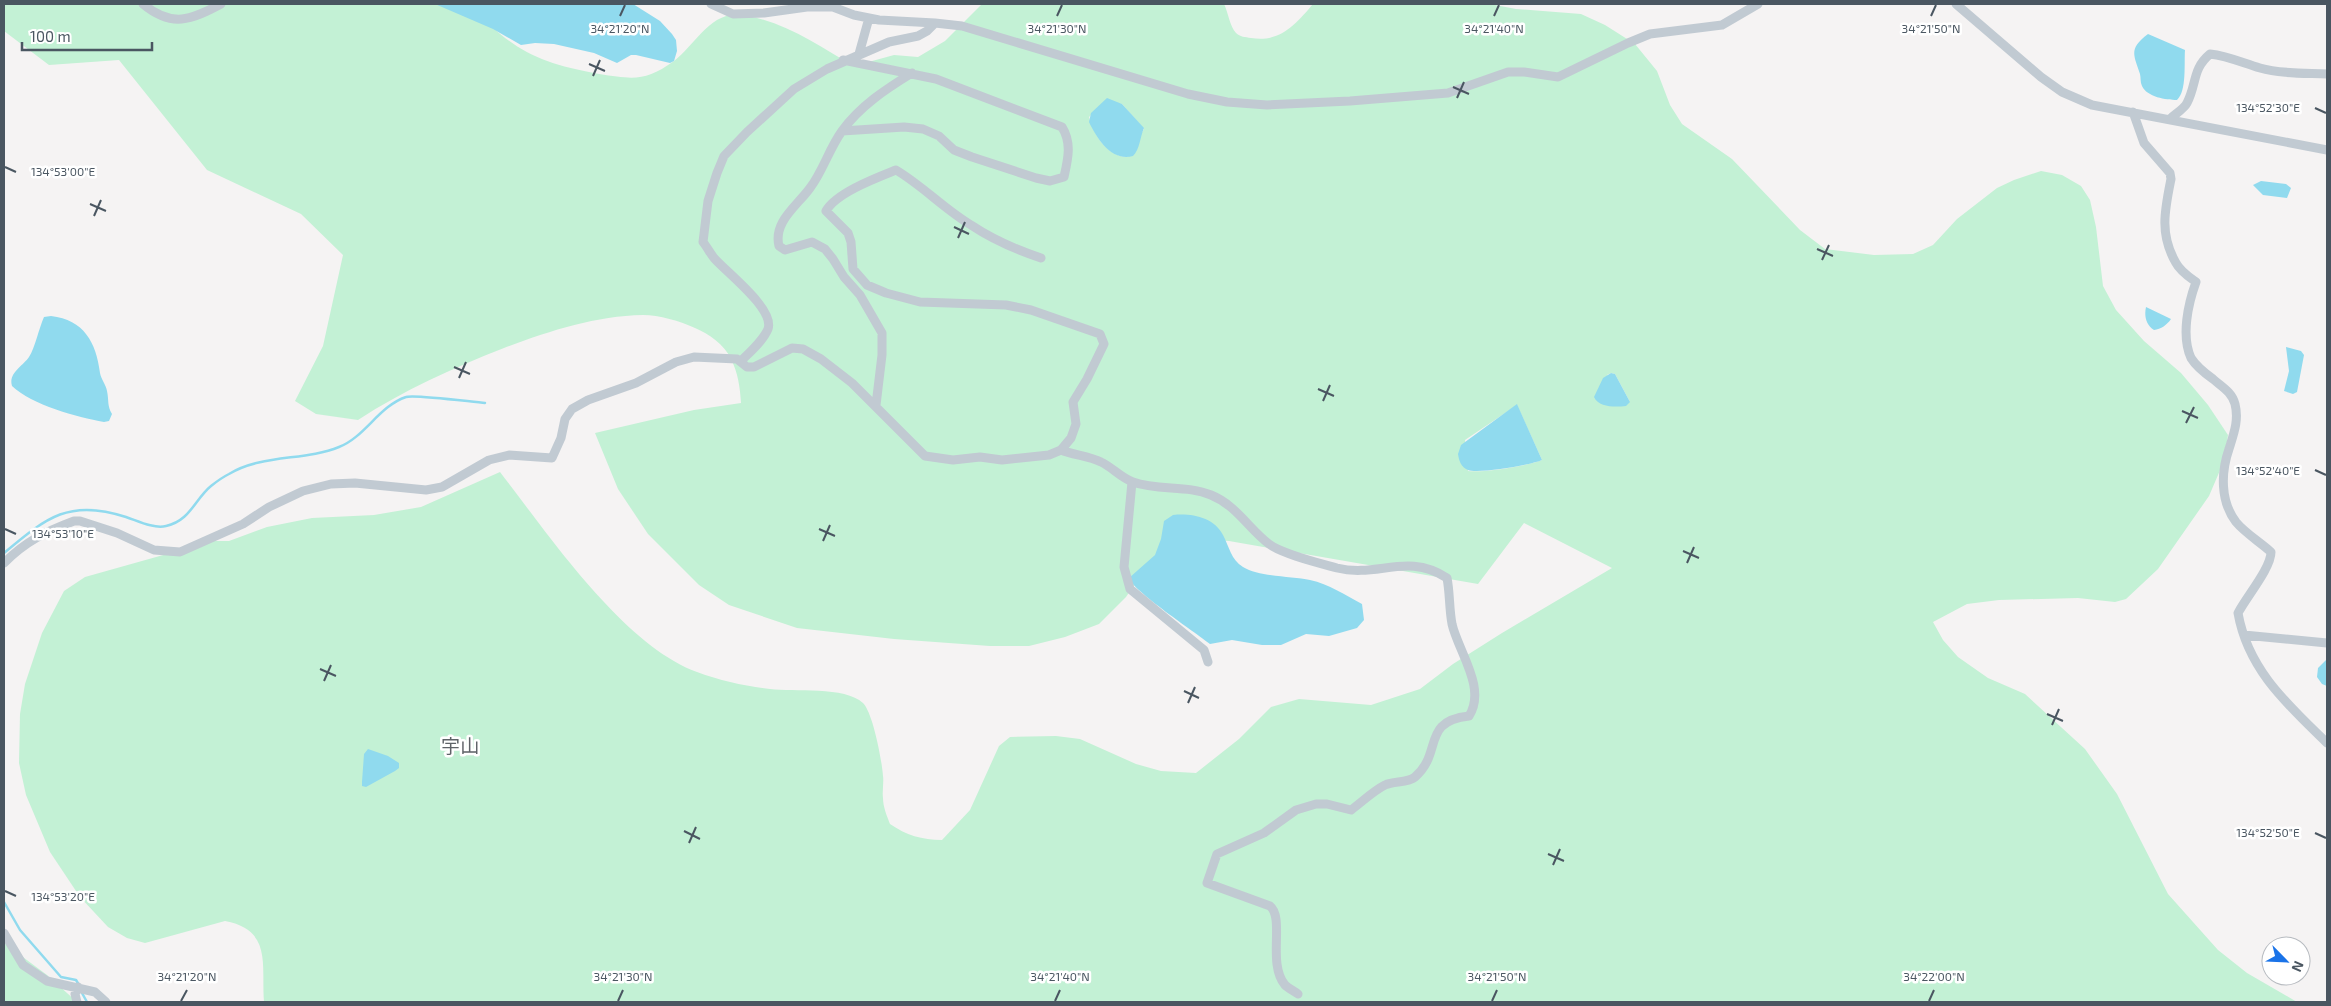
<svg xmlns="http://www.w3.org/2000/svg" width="2331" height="1006" font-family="'Exo 2','Noto Sans JP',sans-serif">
<rect width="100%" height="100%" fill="#f5f3f3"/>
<path fill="#c3f1d5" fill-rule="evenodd" d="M4 4H469C512 50 537 63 599 74 633 79 645 82 674 61 694 46 709 14 736 15 779 17 818 46 854 66L894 55 918 57 945 41 982 4H1224C1228 12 1230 27 1236 33 1240 37 1245 37 1251 38 1280 43 1296 24 1313 4H1490L1516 9 1581 14 1605 25 1635 44 1657 71 1670 105 1682 124 1732 159 1800 230 1825 249 1874 255 1913 254 1933 245 1957 219 1997 188 2014 180 2041 171 2062 175 2081 186 2090 200 2096 227 2103 286 2116 310 2144 341 2181 373 2208 405 2228 435 2224 461 2209 496 2158 569 2126 599 2115 602 2078 598 1999 600 1967 604 1933 622 1943 640 1958 657 1988 678 2025 694 2085 749 2117 794 2168 894 2218 950 2247 973 2297 1002H264C261 966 273 930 225 921L145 943 127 938 108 927 80 897 50 852 26 795 19 763 20 714 25 684 42 633 64 591 85 577 213 541H229L267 527 312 518 374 515 421 507 500 472C548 534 623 645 697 672 721 681 745 686 770 689 794 692 845 686 863 703 873 713 882 761 883 776 884 783 882 791 883 798 883 807 887 816 890 824 906 835 922 840 942 840L970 810 999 746 1010 737 1056 736 1080 739 1136 764 1161 771 1196 773 1239 739 1271 707 1299 699 1371 705 1420 689 1453 664 1502 633 1612 568 1524 523 1478 584 1229 541 1191 538 1146 567 1126 597 1099 624 1065 637 1029 646H990L894 639 797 628 729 605 699 585 648 534 618 489 595 433 694 410 741 403C740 387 738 373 731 359 724 344 709 334 695 328 680 321 659 315 643 315 595 316 549 331 504 348 453 368 404 390 358 420L316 414 295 401 323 346 343 255 301 214 207 170 119 60 49 65 4 31ZM1104 102 1122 104 1144 129C1138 138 1136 148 1128 157 1107 157 1094 135 1089 117ZM1611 373 1615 374 1630 402 1607 375ZM1517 405 1542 460C1528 466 1482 473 1468 471L1465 440Z
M4 943 47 975 77 1002H4Z"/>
<path fill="#90daee" d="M435 4H633L660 21 672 34 676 40 677 51 674 61 670 63 636 55H631L617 63 594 53 554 44 535 43 521 45 493 29Z
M2148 34 2185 50C2184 63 2187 91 2177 100 2166 100 2147 97 2142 86 2140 82 2141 78 2140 74 2134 55 2128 49 2148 34Z
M1107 98 1122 104 1144 128C1140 137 1140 149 1133 156 1112 162 1097 139 1089 122L1091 113Z
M2261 181 2286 184 2291 188 2287 198 2263 195 2253 185Z
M2146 307 2171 319C2167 325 2161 329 2154 330 2146 325 2144 316 2146 307Z
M51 316C84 320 96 342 100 373 101 379 106 385 107 391 109 400 107 406 112 414L109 421 104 422C77 417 32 405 12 386 8 373 23 366 29 357 35 348 39 328 44 317Z
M2286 347 2301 351 2304 355 2297 392 2293 394 2284 391 2289 371Z
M1611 373 1615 374 1630 402 1626 406C1616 407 1599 408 1594 397L1603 378Z
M1517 404 1542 460C1531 465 1478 474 1468 470 1461 467 1459 461 1458 454L1461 445Z
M1173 515C1191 513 1214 517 1223 535 1229 546 1231 560 1243 567 1259 577 1292 576 1310 580 1329 584 1345 595 1362 604L1364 620 1357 628 1329 636 1306 634 1281 645H1262L1232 640 1210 644C1195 632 1133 591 1129 578L1155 555 1161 539 1164 521Z
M2327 659V686L2322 684 2317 677 2318 668Z
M368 749 388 756 399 763V768L395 771 366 787 362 786V782L364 754Z"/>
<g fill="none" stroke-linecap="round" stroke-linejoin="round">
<path stroke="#90daee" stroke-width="2.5" d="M4 553C46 518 69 498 126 517 138 521 154 529 166 526 190 521 195 499 211 486 216 482 223 477 229 474 262 454 305 461 339 447 365 437 379 406 406 397 413 394 472 402 485 403
M4 902 20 930 61 977 76 980 79 985
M82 993 87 1002"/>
<path stroke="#c1cad2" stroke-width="9" d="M143 4C172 28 191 20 221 4
M711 4 733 14 764 13 807 7H833L854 15 879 20 935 23 962 26 1188 94 1227 102 1267 105 1350 101 1448 93 1508 72H1524L1558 77 1628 43 1650 34 1722 25 1758 4
M1956 4 2041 77 2062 92 2092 105 2327 150
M859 54 869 18
M2133 112 2144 143 2170 173 2171 179C2165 209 2159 234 2176 263 2180 271 2189 277 2196 282 2188 304 2181 336 2191 358 2196 366 2206 374 2213 379 2222 387 2232 392 2235 404 2239 420 2234 433 2229 449 2221 472 2220 501 2236 522 2245 533 2260 542 2271 552 2271 568 2247 596 2238 613 2248 670 2288 705 2327 743
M2170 119C2175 114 2184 109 2187 103 2197 84 2192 69 2210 54 2228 56 2243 63 2260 68 2281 74 2305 73 2327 74
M842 131 904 127 923 129 939 136 954 150 972 157 1036 178 1050 181 1064 177C1068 159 1072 143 1062 127L936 79 843 60
M741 361C750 352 763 341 768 329 775 309 726 272 714 258 710 253 707 247 703 242L708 201 717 173 724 156 747 132 794 89 827 69 889 42 918 36 927 31 935 23
M876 405 882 355V333L860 295 844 277 833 259 825 249 812 242 785 250 779 246C773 222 797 206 810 188 823 171 829 149 842 131 860 106 886 89 912 73
M1061 450C1073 455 1089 456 1101 462 1112 467 1121 478 1133 482 1158 491 1187 485 1211 495 1236 505 1249 529 1269 544 1282 554 1319 563 1337 568 1378 578 1407 552 1447 578 1450 593 1449 608 1452 624 1458 651 1487 688 1469 716 1421 721 1443 753 1415 777 1408 783 1394 781 1385 785 1373 791 1362 802 1351 810L1327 804H1316L1296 810 1264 833 1217 854 1207 883 1270 906C1285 918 1267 964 1285 985 1288 988 1294 991 1298 994
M1132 482 1124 567 1130 589 1204 650 1208 662
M4 563C26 541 45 532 74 521H80L117 533 154 550 180 552 243 524 269 507 303 491 331 484 355 483 426 490 442 487 489 460 509 455 552 458 561 438 565 419 572 409 588 400 636 383 676 362 694 357 737 359 747 367H754L792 348 803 349 821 359 852 383 925 456 953 460 980 457 1002 460 1049 455 1061 450 1071 438 1076 424 1073 402 1087 379 1104 344 1100 334 1031 310 1006 305 920 302 886 293 867 285 853 269 851 242 848 233 826 211C836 193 876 178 896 170 923 186 944 209 971 225 992 239 1017 250 1041 258
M2244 635 2327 643
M4 933 23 965 47 981 95 992 106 1002
M77 1002 75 994 78 987"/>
</g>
<path fill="none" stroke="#4a5661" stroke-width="2" d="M620 16 625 5M1057 16 1062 5M1494 16 1499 5M1931 16 1936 5M589 64 605 71M593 76 600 60M1453 87 1469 94M1457 98 1464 82M2315 108 2326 113M5 167 16 172M90 204 106 211M94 216 101 200M954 227 969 234M958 238 965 222M1817 249 1833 256M1822 260 1829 245M454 367 470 374M459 378 466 362M1318 389 1334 396M1323 401 1330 385M2182 411 2198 418M2186 423 2194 407M2315 470 2326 475M5 529 16 534M819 529 835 536M823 541 830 525M1683 551 1699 558M1687 563 1694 547M320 669 336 676M324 681 331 665M1184 691 1199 698M1188 703 1195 687M2047 714 2063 721M2052 725 2059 709M684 831 700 839M2315 833 2326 838M689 843 696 827M1548 854 1564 861M1553 865 1560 849M5 891 16 896M181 1001 187 990M618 1001 623 990M1055 1001 1060 990M1492 1001 1497 990M1929 1001 1934 990"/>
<g text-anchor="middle" stroke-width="5" stroke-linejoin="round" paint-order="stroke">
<g font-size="19" fill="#5f6368" stroke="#fff">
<text x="460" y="753">宇山</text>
</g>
</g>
<g font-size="12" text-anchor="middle" fill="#4a5661" stroke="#fff" stroke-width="5" stroke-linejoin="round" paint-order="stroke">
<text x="620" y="33">34°21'20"N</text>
<text x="1057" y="33">34°21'30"N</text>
<text x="1494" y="33">34°21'40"N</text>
<text x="1931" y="33">34°21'50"N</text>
<text x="2268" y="112">134°52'30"E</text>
<text x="63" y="176">134°53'00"E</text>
<text x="2268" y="475">134°52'40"E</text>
<text x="63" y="538">134°53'10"E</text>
<text x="2268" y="837">134°52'50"E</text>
<text x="63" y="901">134°53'20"E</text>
<text x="187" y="981">34°21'20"N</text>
<text x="623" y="981">34°21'30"N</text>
<text x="1060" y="981">34°21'40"N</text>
<text x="1497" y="981">34°21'50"N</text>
<text x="1934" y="981">34°22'00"N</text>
</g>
<rect width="2331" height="1006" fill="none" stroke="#4a5661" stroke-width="10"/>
<g transform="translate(2286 961) rotate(114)"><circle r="24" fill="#ffffff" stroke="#b7bbc0"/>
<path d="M0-4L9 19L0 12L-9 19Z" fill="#1a73e8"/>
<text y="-8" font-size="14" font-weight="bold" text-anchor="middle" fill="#4a5661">N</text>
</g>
<path d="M22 42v8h130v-8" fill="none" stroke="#4a5661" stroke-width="2.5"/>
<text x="30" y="42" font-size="15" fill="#4a5661" stroke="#ffffff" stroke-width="4" paint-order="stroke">100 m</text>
</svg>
